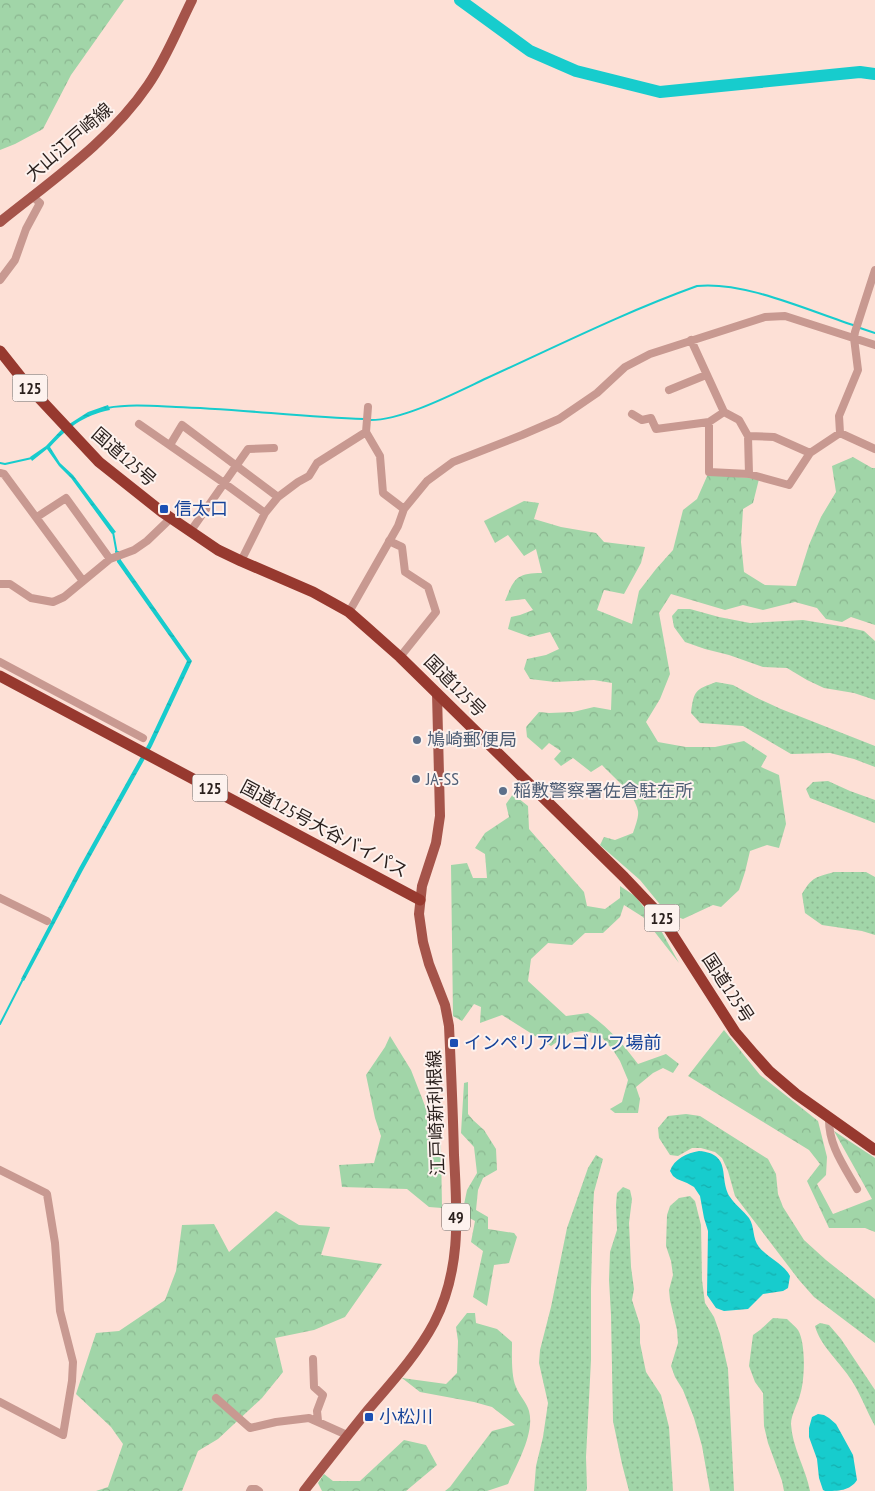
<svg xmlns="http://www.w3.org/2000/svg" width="875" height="1491" font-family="'PT Sans Narrow','Noto Sans JP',sans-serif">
<defs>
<pattern id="grass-dots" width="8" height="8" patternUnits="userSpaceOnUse" patternTransform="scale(1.25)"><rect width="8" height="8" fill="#a1d5a8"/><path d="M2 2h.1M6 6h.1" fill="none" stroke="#8bb690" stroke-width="1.8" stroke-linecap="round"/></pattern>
<pattern id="forest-crowns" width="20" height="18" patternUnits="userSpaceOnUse" patternTransform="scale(1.25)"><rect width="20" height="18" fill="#a1d5a8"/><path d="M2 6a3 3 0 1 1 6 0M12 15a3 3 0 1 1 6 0" fill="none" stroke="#8bb690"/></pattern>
<pattern id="water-ripples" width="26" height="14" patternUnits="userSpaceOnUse" patternTransform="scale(1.25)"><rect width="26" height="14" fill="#17cccd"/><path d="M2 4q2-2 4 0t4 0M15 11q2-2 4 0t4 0" fill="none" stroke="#15afaf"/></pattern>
</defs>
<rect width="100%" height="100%" fill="#fde0d6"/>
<path fill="url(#grass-dots)" d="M678 609H690L719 617 750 623 803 620 846 627 864 631 875 641V700L854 693 824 688 807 680 787 668 763 667 729 655 705 649 685 642 674 627 672 616Z
M716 682 733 685 757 698 781 709 875 746V767L854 759 830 753 791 754 743 726 700 723 691 713C694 690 695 690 716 682Z
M828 781 850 791 875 800V823L810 798 806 789 813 782Z
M834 872H866L875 877V935L862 931 822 925 805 913 802 894C812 877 816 877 834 872Z
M686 1114 700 1116 768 1159 776 1174 778 1194 783 1207 804 1240 826 1260 875 1299V1343L814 1297 799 1280 735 1196 728 1171 722 1158 715 1152 701 1148H692L678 1156 670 1155 659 1138 658 1128 668 1116Z
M596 1155 603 1159 594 1192 593 1210 591 1289V1360L586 1457 587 1489 586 1491H534L536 1466 543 1437 548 1403 539 1363 540 1350 551 1307 567 1228 588 1168Z
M623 1187 630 1190 632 1199 629 1223 631 1267 634 1289 632 1300 640 1325V1343L646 1372 661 1395 669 1427 673 1491H629L622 1464 613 1421 611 1315 609 1280 610 1252 617 1230 616 1205 617 1193Z
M690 1196 695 1201 701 1225 702 1280 705 1303 714 1317 720 1334 728 1369 734 1491H710L702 1446 694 1418 683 1390 675 1377 671 1366 678 1343 677 1330 670 1300 669 1290 673 1275 671 1261 666 1246 667 1215 670 1206 679 1198Z
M773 1318 787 1319C790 1322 795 1326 798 1330 806 1343 805 1380 800 1395 798 1403 791 1415 791 1424 792 1447 806 1469 810 1491H784L782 1481 768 1443 764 1426 763 1393 755 1382 749 1366 753 1335 760 1330Z
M820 1323 829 1325 841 1339 875 1390V1426C867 1412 861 1395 852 1381 841 1363 820 1346 815 1326Z"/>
<path fill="url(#forest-crowns)" d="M0 0H124L71 75 43 129 15 144 0 150Z
M853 457 872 468H875V625L851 617 842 622 826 619 817 608 795 602 763 610 743 605 725 610 671 594 659 613 670 674 660 699 646 722 658 742 686 747H715L744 741 767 756 761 767 779 775 786 824 779 848 767 845 750 851 745 872 739 890 721 907 713 905 683 919 667 913 640 880 600 845 604 837 615 840 633 833C635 827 639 817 638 811 635 794 614 778 602 765L591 772 573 758 561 766 554 759 561 751 549 743 542 750 527 737 526 727 539 712 549 713 573 712 594 707 611 710 612 683 594 680 555 682 530 679 524 669 527 659 546 655 559 649 550 632 530 637 508 629 511 617 520 615 533 610 525 599 505 601C514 579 516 573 542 573L536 549 524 556 508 535 495 543 484 521 524 501 539 503 534 519 561 527 596 533 604 542 645 547 641 563 624 594 604 590 597 610 632 624 639 591 656 569 673 550 683 510 697 499 708 474 759 479 753 503 743 509 741 542 744 572 765 585 796 586 809 545 821 517 836 492 832 466Z
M513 794 528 806 529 829 584 892 587 906 605 909 620 898V886L635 896 658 925 679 963 643 917 624 905 620 917 603 933H585L572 945 548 943 531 959 528 981 566 1016 588 1013C608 1027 623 1044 638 1064L666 1054 679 1064 673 1073 663 1068 653 1073 636 1087 640 1099 638 1113H615L610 1109 622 1102 628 1080 620 1061 613 1050 599 1034 582 1031 570 1033 551 1046 502 1015 480 1023 481 1007 474 1004 462 1021 453 1016 451 865 467 863 473 878H487L485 854 475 848 485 833 509 817 506 804Z
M724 1030 760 1075 818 1121 827 1157 826 1175 817 1184 833 1214 872 1199 834 1131 875 1158V1232L865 1228H829L807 1181 820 1164 809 1150 688 1076Z
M390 1036 411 1070 441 1147 442 1208 429 1207 407 1189 342 1187 339 1165 374 1163 381 1136 375 1118 366 1075 385 1047Z
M468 1082V1114L473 1120 484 1130 496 1149 497 1170 483 1178 478 1190 476 1210 488 1217V1229L514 1233 517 1237 509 1263 494 1265 487 1306 473 1297 483 1251 471 1242 475 1221 462 1214 467 1190 477 1173 474 1147 461 1133 464 1083Z
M276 1211 299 1225 330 1227 321 1255 382 1264 345 1317 314 1330 275 1338 283 1372 262 1398 218 1439 198 1451 182 1491H96L108 1487 123 1444 111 1427 76 1394 96 1333 119 1331 165 1300 176 1271 182 1225 214 1224 229 1252Z
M467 1313H475L476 1323 497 1329 512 1342C512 1354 511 1376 516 1387 519 1395 527 1403 529 1411 535 1433 517 1464 508 1484L487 1491H445L450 1487 492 1431 515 1425 492 1407 474 1402 420 1392 402 1378 446 1384 457 1373 458 1341 456 1327Z
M404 1440 426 1445 437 1465 406 1491H322L318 1483 324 1474 333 1481H360Z"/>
<path fill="url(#water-ripples)" d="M108 405 110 410C84 415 67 428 50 447L60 463 73 475 116 532 112 534 71 478 59 466 47 449 32 461 30 457 46 446 63 428 88 412Z
M115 551H119L121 560 192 661 152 746 83 870 24 981 21 979 79 868 148 744 187 661 117 562Z
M699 1151C733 1154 718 1178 730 1197 735 1205 743 1210 749 1218 755 1227 752 1238 759 1247 768 1258 783 1263 790 1276L788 1288 783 1291 763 1294 748 1309 724 1311 716 1308 707 1295 708 1231 704 1218 700 1196 694 1187 687 1183 677 1179 673 1176 670 1171C674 1159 687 1153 699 1151Z
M818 1414 824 1415 829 1418 836 1424 841 1433 853 1455 857 1480C850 1491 838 1491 825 1491L823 1490 819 1478 817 1459 809 1437V1428L812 1417Z"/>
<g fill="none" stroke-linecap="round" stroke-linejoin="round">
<path stroke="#17cccd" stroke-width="2" d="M860 328 875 333
M107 408C130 404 153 406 176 407 239 409 302 417 364 419
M369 420C402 421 457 392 487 378 557 346 625 312 697 286 745 281 809 311 856 326
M0 463 5 464 32 458
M113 532 117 554
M0 1024 23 979"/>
<path stroke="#17cccd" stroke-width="12" d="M460 0 530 51 576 71 660 92 860 72 875 74"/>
<path stroke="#c89991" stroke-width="8" d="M0 280 15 260 26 229 40 203 32 196
M691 340 724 412
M669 390 706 375
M632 414 642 420 651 418 656 429 709 422 724 412 739 420 748 436 749 474
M709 422V472L749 474 789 485 810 453 840 433 875 449
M139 424 224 483 265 513
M366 432 380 456 383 493 404 509
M840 433 839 416 858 370 854 338 855 332 875 270
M748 436 774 437 810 453
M170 445 182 425 278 497
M0 473 4 474 83 581
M37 517 66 498 110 559
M190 532 248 449 274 448
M389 541 402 547 405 572 428 587 436 612 400 657
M241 561 265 513 278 497 298 482 309 476 317 463 366 432 368 407
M0 584H10L31 598 53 602 64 597 110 559 134 550 147 541 171 518
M349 612 398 526 404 509 427 481 453 462 522 435 559 419 597 393 625 367 650 354 765 317 785 316 875 345
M0 662 143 738
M0 898 47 921
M829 1117C828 1145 844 1166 857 1189
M0 1170 46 1193 47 1194 55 1243 60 1311 73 1362 72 1381 63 1435 0 1402
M313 1359 314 1387 323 1395 317 1411 318 1421
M216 1398 250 1428 276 1422 309 1418 347 1435
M250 1491 251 1489H256L259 1491"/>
<path stroke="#a5544a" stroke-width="10" d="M0 222C52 180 110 141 148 85 166 59 178 28 192 0
M304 1491C325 1464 346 1437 368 1410 391 1383 417 1355 434 1323 462 1269 457 1213 454 1155 453 1112 451 1069 449 1026L445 1005 429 964 423 942 419 914 422 886 436 843 440 816 437 693"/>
<path stroke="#97392f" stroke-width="11" d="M0 351 27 385 99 462 162 512 218 550 241 561 313 592 349 612 365 626 400 657 624 877 660 915 735 1032 753 1053 769 1071 796 1094 875 1150
M0 676 420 900"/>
</g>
<g fill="#1a4fb4" stroke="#fdf2ee" stroke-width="2">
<rect x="159" y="504" width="10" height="10" rx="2.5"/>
<rect x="449" y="1038" width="10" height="10" rx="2.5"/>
<rect x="364" y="1412" width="10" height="10" rx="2.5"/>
</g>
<g fill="#5c6f8a" stroke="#fdf2ee" stroke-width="2">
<circle cx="417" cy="740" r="5"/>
<circle cx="416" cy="779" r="5"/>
<circle cx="503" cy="791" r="5"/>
</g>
<g text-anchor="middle" stroke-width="4" stroke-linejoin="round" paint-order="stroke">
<g fill="#fdf2ee" stroke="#695e5b" stroke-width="1">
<rect x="12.5" y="374.5" width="35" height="27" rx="4"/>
<rect x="192.5" y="774.5" width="35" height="27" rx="4"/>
<rect x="644.5" y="904.5" width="35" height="27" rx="4"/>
<rect x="442" y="1203.5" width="28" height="27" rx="4"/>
</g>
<g font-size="16" font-weight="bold" fill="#291f1c">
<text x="30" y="394">125</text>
<text x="210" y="794">125</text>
<text x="662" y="924">125</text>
<text x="456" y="1223">49</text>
</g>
<g font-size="18" fill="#291f1c" stroke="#fdf2ee">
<text transform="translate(69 142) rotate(-41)" y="6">大山江戸崎線</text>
<text transform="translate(124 457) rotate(41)" y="6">国道125号</text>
<text transform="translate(455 686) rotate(45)" y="6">国道125号</text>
<text transform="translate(324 829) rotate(28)" y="6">国道125号大谷バイパス</text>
<text transform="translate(728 988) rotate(57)" y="6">国道125号</text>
<text transform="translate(436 1113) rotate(-92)" y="6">江戸崎新利根線</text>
</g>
<g font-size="18" fill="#164399" stroke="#fdf2ee" text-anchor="start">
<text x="174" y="515">信太口</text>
<text x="464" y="1049">インペリアルゴルフ場前</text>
<text x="379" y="1423">小松川</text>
</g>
<g font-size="18" fill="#4e5e75" stroke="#fdf2ee" text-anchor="start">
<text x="427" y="746">鳩崎郵便局</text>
<text x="426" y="785">JA-SS</text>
<text x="513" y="797">稲敷警察署佐倉駐在所</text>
</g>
</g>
</svg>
